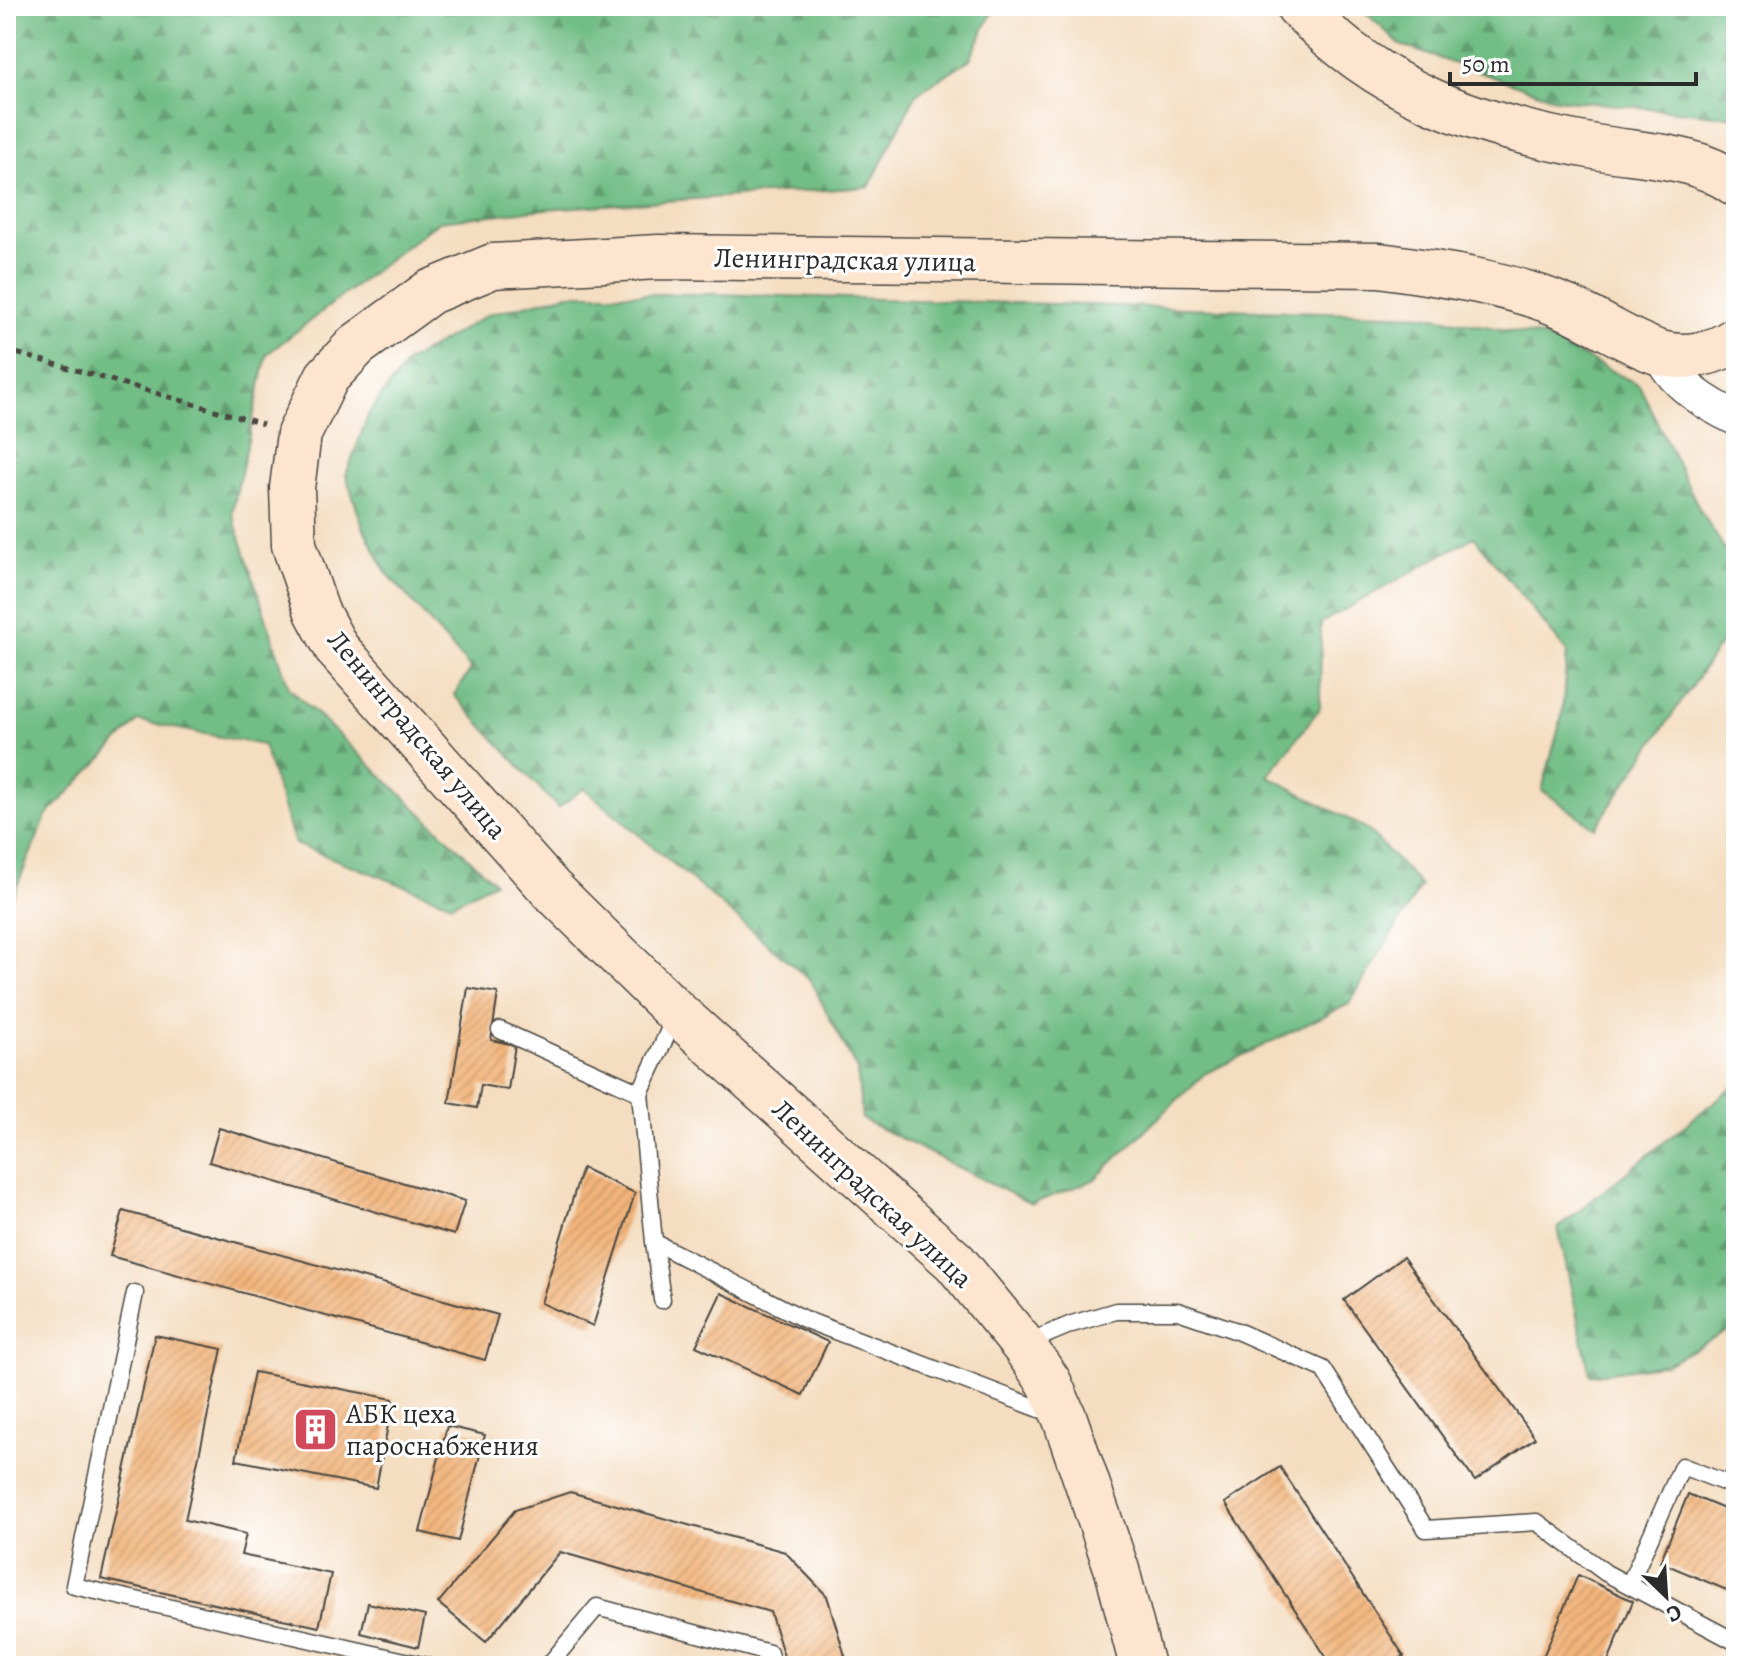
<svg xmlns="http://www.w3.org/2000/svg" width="1742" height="1672" font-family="Alegreya,serif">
<defs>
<pattern id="forest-firs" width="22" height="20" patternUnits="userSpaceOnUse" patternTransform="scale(2)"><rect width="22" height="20" fill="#72be86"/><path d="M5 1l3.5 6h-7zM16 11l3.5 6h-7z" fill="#5e9b6e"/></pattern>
<pattern id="building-hatch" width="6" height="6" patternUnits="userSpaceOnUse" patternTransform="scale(2)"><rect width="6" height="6" fill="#f2b47a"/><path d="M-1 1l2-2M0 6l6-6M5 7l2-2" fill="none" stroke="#d09b6a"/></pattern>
</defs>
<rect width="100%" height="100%" fill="#fff"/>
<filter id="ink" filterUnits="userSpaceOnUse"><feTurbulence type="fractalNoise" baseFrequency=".0125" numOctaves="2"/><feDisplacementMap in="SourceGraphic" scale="16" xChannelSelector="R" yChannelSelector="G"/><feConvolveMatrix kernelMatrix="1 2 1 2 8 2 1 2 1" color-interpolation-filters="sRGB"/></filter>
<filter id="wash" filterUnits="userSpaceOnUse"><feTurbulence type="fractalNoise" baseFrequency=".006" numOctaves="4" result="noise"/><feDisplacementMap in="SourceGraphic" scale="32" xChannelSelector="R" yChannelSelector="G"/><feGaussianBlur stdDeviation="1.8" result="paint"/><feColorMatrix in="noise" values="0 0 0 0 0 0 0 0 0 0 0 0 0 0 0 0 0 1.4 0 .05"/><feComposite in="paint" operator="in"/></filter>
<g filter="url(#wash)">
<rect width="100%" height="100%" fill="#f4ddc0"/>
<path fill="url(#forest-firs)" stroke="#4e7458" stroke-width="2" d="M6 6H995L970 59 916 94 869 187 545 209 439 221 267 354 232 513 289 688 494 882 452 904 295 844 263 745 138 721 46 816 6 912Z
M1359 6H1736V117L1557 99 1400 45Z
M569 294H713L1423 315 1545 337 1639 385 1700 510 1736 567V621L1595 828 1542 790 1562 716 1567 652 1474 537 1321 623 1320 708 1268 776 1367 829 1421 886 1349 1004 1204 1074 1094 1180 1031 1204 862 1119 857 1070 810 980 584 788 558 808 454 695 471 669 386 572 363 527 346 475 369 413 407 362 489 314Z
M1736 1084V1327L1666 1364 1590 1375 1558 1228Z"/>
<g id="blocks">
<path fill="url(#building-hatch)" d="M468 988 498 993 491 1040 515 1045 508 1090 481 1085 477 1108 449 1103Z
M219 1128 465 1201 454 1235 209 1162Z
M582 1168 635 1193 593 1326 541 1303Z
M123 1211 498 1315 485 1360 110 1256Z
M1403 1257 1535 1438 1475 1481 1344 1300Z
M721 1293 828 1342 803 1395 696 1346Z
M155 1335 222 1349 185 1520 246 1534 241 1555 331 1574 319 1627 101 1579Z
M254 1372 393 1399 376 1488 236 1460Z
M447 1426 485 1435 458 1541 420 1532Z
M1280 1467 1404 1656 1389 1666H1332L1225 1503Z
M570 1492 785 1552 827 1596 848 1666H787L770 1612 560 1552 486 1642 438 1603 515 1510Z
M1688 1494 1736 1514V1594L1660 1562Z
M1578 1575 1633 1601 1606 1666H1539Z
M368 1603 425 1616 418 1647 361 1633Z"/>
</g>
</g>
<g filter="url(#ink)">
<use href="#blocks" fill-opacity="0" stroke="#494641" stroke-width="2"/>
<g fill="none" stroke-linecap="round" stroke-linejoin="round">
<defs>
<path id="lane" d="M500 1030 640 1093 654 1242 806 1320 1053 1414
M640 1093 676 1015
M654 1242 662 1300
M135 1293 74 1586 427 1666
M1024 1344 1072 1324 1116 1311H1178L1237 1331 1323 1369 1426 1529 1537 1522 1606 1573 1736 1642
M1629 1585 1682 1466 1736 1487
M548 1666 597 1607 769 1653 773 1666"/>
<path id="street" d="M1661 353C1669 381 1710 406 1736 418"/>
<path id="secondary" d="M1298 6C1381 93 1474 125 1590 146 1640 156 1693 153 1736 184
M1142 1666 1117 1570 1065 1419 1049 1382 1023 1345 955 1262 677 1013 550 888 337 649 317 612 294 545 292 488 299 434 327 377 357 345 430 292 493 266 658 257 1379 265C1442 274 1506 282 1565 307 1597 320 1627 342 1660 353 1685 360 1715 354 1736 339"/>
</defs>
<use href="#lane" stroke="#494641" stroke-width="19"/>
<use href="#street" stroke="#494641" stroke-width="37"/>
<use href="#secondary" stroke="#494641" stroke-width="47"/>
<path stroke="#494641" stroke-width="5" stroke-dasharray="6 6" stroke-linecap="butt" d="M6 350 263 424"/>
<use href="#lane" stroke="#fff" stroke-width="16"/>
<use href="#street" stroke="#fff" stroke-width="34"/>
<use href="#secondary" stroke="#fde5d0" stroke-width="44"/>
</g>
</g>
<defs>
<symbol id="building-square" viewBox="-11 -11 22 22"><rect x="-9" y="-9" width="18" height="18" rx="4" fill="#d1495b" stroke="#fff"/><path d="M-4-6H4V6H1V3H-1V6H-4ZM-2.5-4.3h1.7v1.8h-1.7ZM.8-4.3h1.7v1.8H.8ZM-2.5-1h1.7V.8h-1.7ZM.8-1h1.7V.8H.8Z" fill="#fff"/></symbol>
</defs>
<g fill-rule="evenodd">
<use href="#building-square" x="290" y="1404" width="51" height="51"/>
</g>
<g text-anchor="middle" stroke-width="6" stroke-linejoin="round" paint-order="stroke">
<g font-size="28" fill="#2b2b2b" stroke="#fff">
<text transform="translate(845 259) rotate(1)" y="10">Ленинградская улица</text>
<text transform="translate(418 734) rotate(50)" y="10">Ленинградская улица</text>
<text transform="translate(873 1193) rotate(43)" y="10">Ленинградская улица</text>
</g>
<g font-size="28" fill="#2b2b2b" stroke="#fff" text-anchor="start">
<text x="346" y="1423">АБК цеха<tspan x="346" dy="32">пароснабжения</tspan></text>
</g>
</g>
<rect width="1742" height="1672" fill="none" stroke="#fff" stroke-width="32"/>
<g transform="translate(1666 1596) rotate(155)" stroke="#ffffff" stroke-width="6" paint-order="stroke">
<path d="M0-6L14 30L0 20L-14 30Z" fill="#2b2b2b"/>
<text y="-12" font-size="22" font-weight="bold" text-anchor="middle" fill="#2b2b2b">С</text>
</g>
<path d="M1450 72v12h246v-12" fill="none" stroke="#2b2b2b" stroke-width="4"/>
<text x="1462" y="72" font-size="24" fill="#2b2b2b" stroke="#ffffff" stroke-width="6" paint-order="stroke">50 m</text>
</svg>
